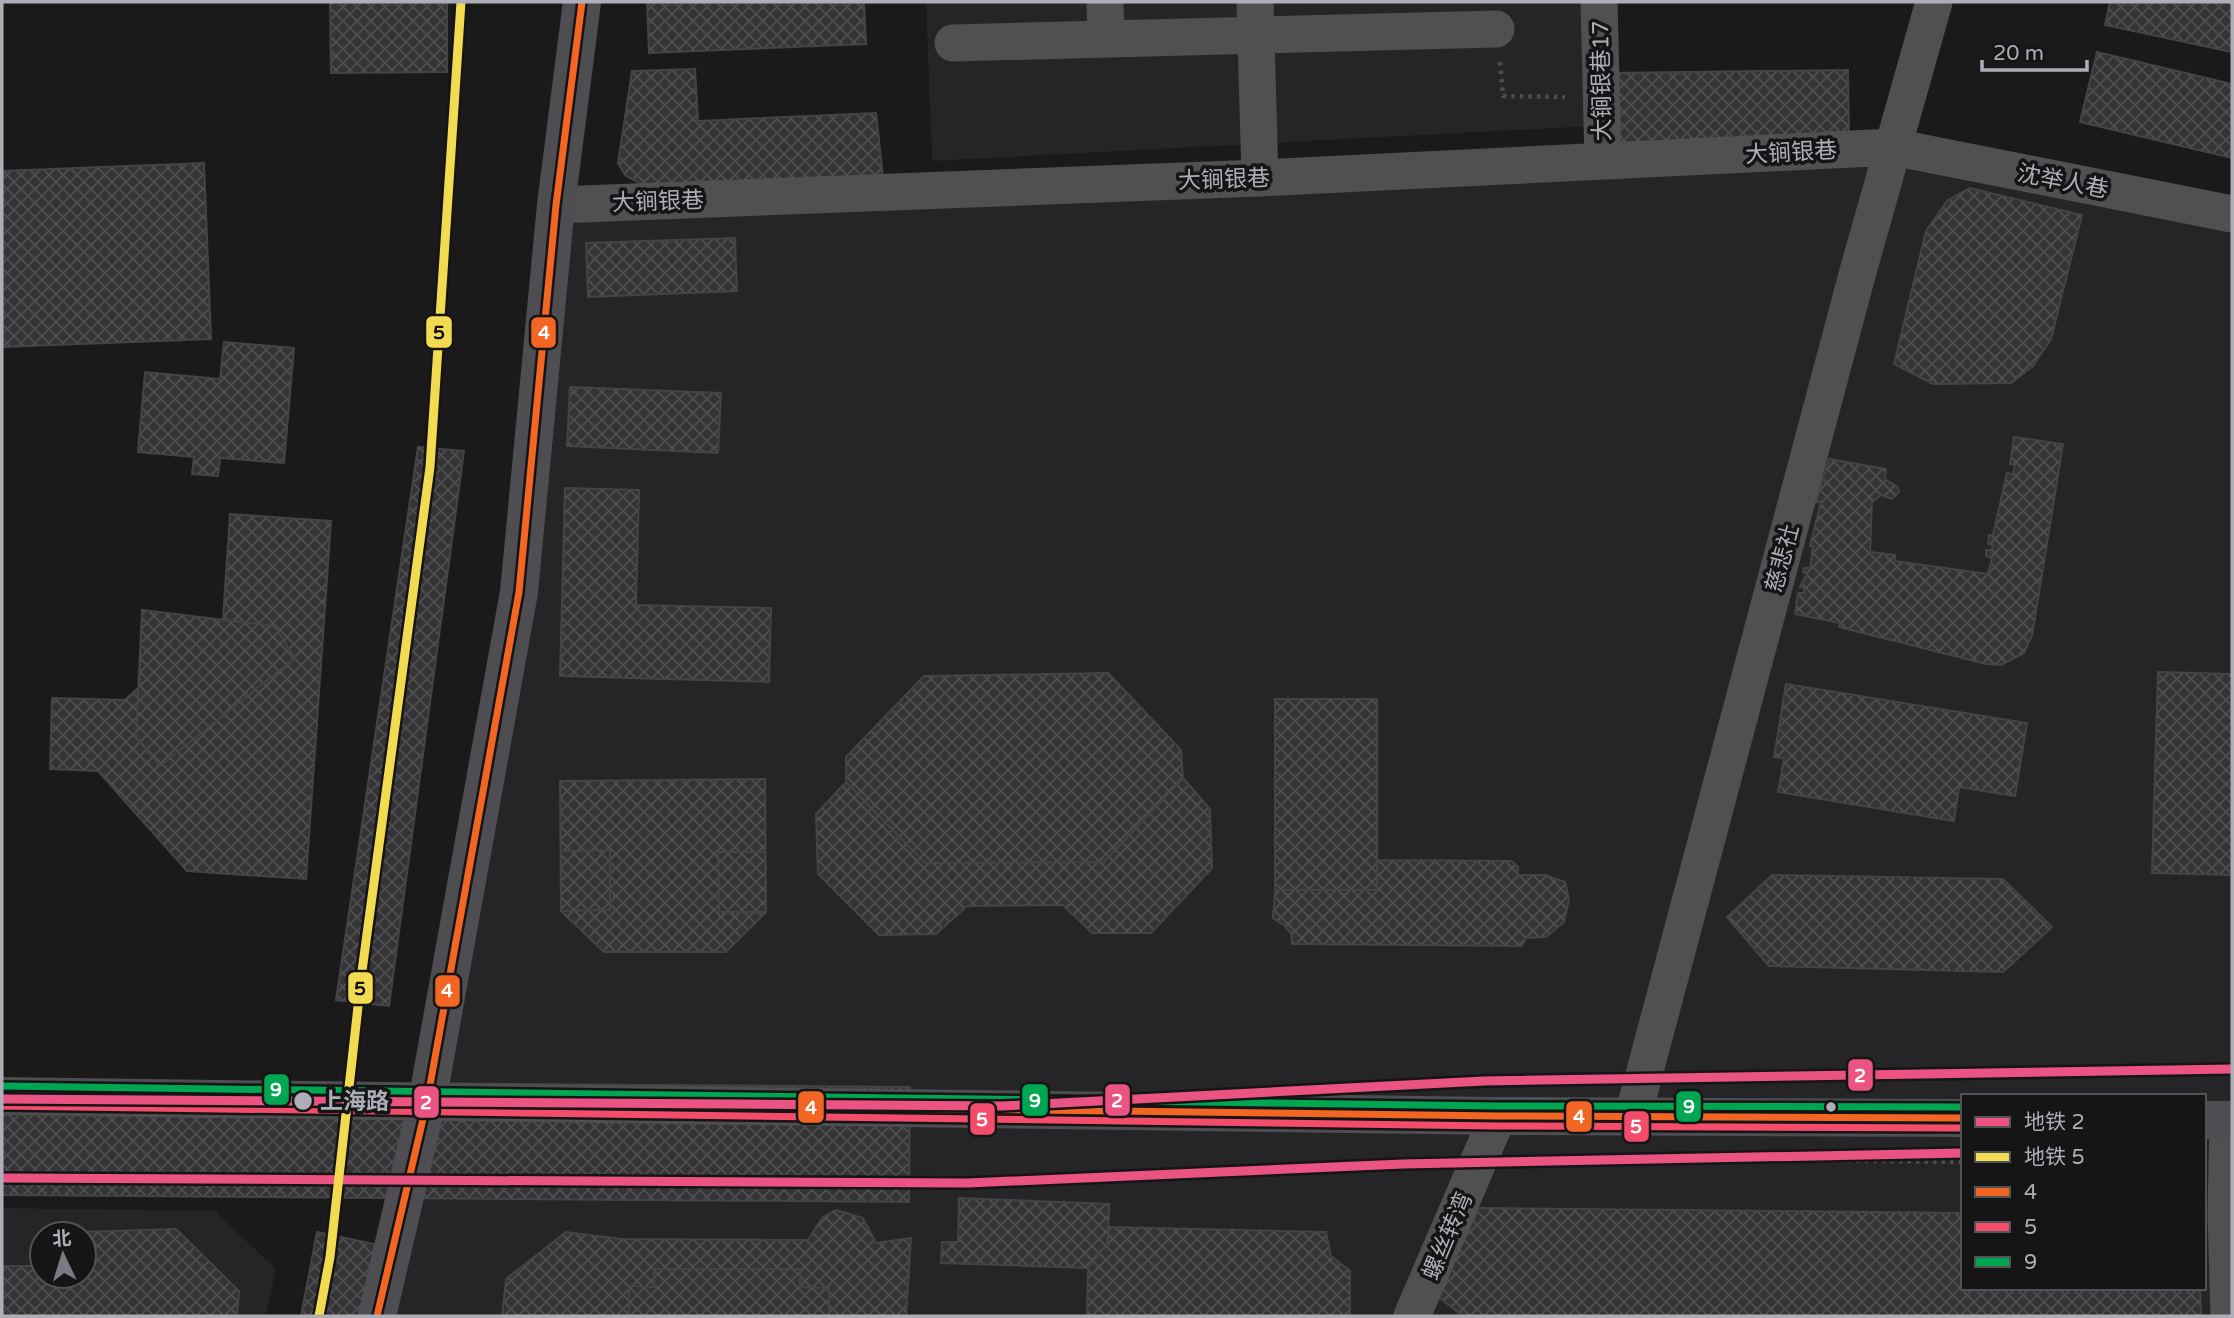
<svg xmlns="http://www.w3.org/2000/svg" width="2234" height="1318" font-family="'Varela Round','Noto Sans SC',sans-serif">
<defs>
<pattern id="building-cross-hatch" width="8" height="8" patternUnits="userSpaceOnUse" patternTransform="scale(1.75)"><rect width="8" height="8" fill="#343335"/><path d="M0 0l8 8M0 8l8-8" fill="none" stroke="#4f4e50"/></pattern>
</defs>
<rect width="100%" height="100%" fill="#1a1a1b"/>
<path fill="#252426" fill-rule="evenodd" d="M926 2H1589L1593 126 932 161Z
M1893 147 2232 216V1316H390L427 1102 556 205ZM1963 1096H2204V1288H1963Z
M2 1208 215 1211 276 1269 265 1316H2ZM42 1234H84V1276H42Z"/>
<path fill="url(#building-cross-hatch)" stroke="#444447" stroke-width="2" d="M330 2H447V72L331 73Z
M647 2H864L866 44 649 53Z
M2110 2H2232V52L2105 25Z
M2097 52 2232 84V158L2080 122Z
M695 69 698 121 876 113 883 177 641 184 625 175 618 163 632 71Z
M1848 70 1849 144 1612 148 1611 73Z
M204 163 211 339 2 347V171Z
M1970 188 2082 215 2051 339 2033 366 2011 383 1933 384 1894 364 1926 231 1948 200Z
M735 238 737 291 588 297 586 243Z
M224 342 294 348 284 463 220 458 218 476 192 474 194 457 138 452 145 372 220 379Z
M570 387 721 393 718 453 567 446Z
M2014 437 2063 444 2032 636 2024 653 2001 665 1986 664 1839 627 1840 623 1795 614 1798 593H1804V588L1800 587 1807 574 1803 572 1804 568H1810L1813 546H1810L1821 502H1816L1829 459 1886 469 1885 479 1897 487 1899 492 1892 499 1881 495 1872 502 1870 552 1895 555V561L1988 574 1992 558 1986 556V550H1992L1993 545 1988 544 1989 535H1993L2007 473 2013 474 2015 465 2010 464Z
M418 447 464 451 389 1006 336 1000Z
M565 488 639 490 636 605 771 608 769 682 560 676Z
M230 514 331 521 306 879 187 871 98 771 50 769 52 698 125 700 139 687 142 610 223 620Z
M142 610 274 626 295 658 160 766 136 738Z
M2158 672 2232 674V875L2152 873Z
M1108 673 1181 750 1183 778 1104 862 925 863 846 782V757L924 676Z
M1108 673 1181 750 1183 778 1210 809 1212 868 1151 933H1092L1063 905 967 906 936 934 879 935 818 874 816 814 846 782V757L924 676Z
M1786 684 2027 723 2015 796 1959 787 1954 821 1778 792 1784 758 1774 757Z
M1275 699H1377V890H1275Z
M765 779 766 912 726 952H604L561 911 560 781Z
M610 850V910L561 911V851Z
M718 852H765L766 912H719Z
M1377 860 1512 861 1518 867V875H1545L1565 882 1569 899 1564 922 1546 937 1526 938 1522 946 1292 944 1291 934 1285 926 1273 918 1275 890H1377Z
M1772 875 2003 879 2052 927 2003 972 1769 966 1727 917Z
M2 1080 910 1087 909 1202 2 1195Z
M959 1198 1109 1204 1108 1243 1088 1268 941 1263 942 1242H958Z
M1479 1208 1963 1213V1288H2200L2201 1316H1463L1436 1295Z
M836 1210 863 1218 876 1243 911 1238 906 1316H502L506 1279 566 1232 622 1239 808 1240 822 1218Z
M1108 1227 1326 1232 1331 1256 1350 1271V1316H1087L1088 1268 1108 1243Z
M176 1229 239 1291 237 1316H2V1266H42V1276H84V1234L45 1233Z
M317 1232 379 1245 365 1316H301Z
M654 1269H800V1287L829 1288V1316H629V1286L654 1287Z"/>
<g fill="none" stroke-linecap="round" stroke-linejoin="round">
<path stroke="#4c4c50" stroke-width="4.5" stroke-dasharray="3.5 5" stroke-linecap="butt" d="M1500 62 1503 96 1565 97
M1559 1157 1963 1162"/>
<path stroke="#505053" stroke-width="37" d="M1105 2 1106 39
M1255 2 1260 178
M1599 2 1603 161
M953 43 1496 29
M556 205 1260 178 1893 147 2232 214
M1633 1116 1857 275 1934 2
M2228 1120 2226 1214 2229 1316
M1412 1316 1498 1116"/>
<path stroke="#4e4d51" stroke-width="38" d="M2 1096 1498 1116 1963 1118
M2204 1120H2232
M377 1316 427 1102 519 592 556 205 582 2"/>
<defs>
<path id="bus-1" d="M427 1102 1498 1116 1963 1118
M377 1316 427 1102 519 592 556 205 582 2"/>
<path id="bus-2" d="M2 1106 1498 1126 1963 1128"/>
<path id="bus-3" d="M2 1086 1498 1106 1963 1107"/>
</defs>
<use href="#bus-1" stroke="#151516" stroke-width="12"/>
<use href="#bus-2" stroke="#151516" stroke-width="12"/>
<use href="#bus-3" stroke="#151516" stroke-width="12"/>
<use href="#bus-1" stroke="#f26522" stroke-width="7"/>
<use href="#bus-2" stroke="#f44d6c" stroke-width="7"/>
<use href="#bus-3" stroke="#00a651" stroke-width="7"/>
<defs>
<path id="metro-1" d="M2 1099 1002 1106 1484 1081 2232 1069
M2 1178 968 1183 1403 1164 1963 1153"/>
<path id="metro-2" d="M319 1316 330 1257 362 971 430 467 461 2"/>
</defs>
<use href="#metro-1" stroke="#151516" stroke-width="14"/>
<use href="#metro-2" stroke="#151516" stroke-width="14"/>
<use href="#metro-1" stroke="#eb5383" stroke-width="9"/>
<use href="#metro-2" stroke="#f2da51" stroke-width="9"/>
</g>
<g fill="#aeaeb9" stroke="#151516" stroke-width="2.5">
<circle cx="303" cy="1101" r="10"/>
<circle cx="1831" cy="1107" r="6"/>
</g>
<g text-anchor="middle" stroke-width="7" stroke-linejoin="round" paint-order="stroke">
<g font-size="23" fill="#aeaeb9" stroke="#151516">
<text transform="translate(1601 81) rotate(-91)" y="8">大锏银巷17</text>
<text transform="translate(1791 152) rotate(-3)" y="8">大锏银巷</text>
<text transform="translate(1224 179) rotate(-2)" y="8">大锏银巷</text>
<text transform="translate(2063 181) rotate(11)" y="8">沈举人巷</text>
<text transform="translate(658 201) rotate(-2)" y="8">大锏银巷</text>
<text transform="translate(1782 558) rotate(-75)" y="8">慈悲社</text>
<text transform="translate(1447 1236) rotate(-67)" y="8">螺丝转湾</text>
</g>
<g font-size="23" font-weight="bold" fill="#aeaeb9" stroke="#151516" text-anchor="start">
<text x="320" y="1109">上海路</text>
</g>
</g>
<g stroke="#151516" stroke-width="2.5">
<rect x="425" y="315" width="28" height="34" rx="7" fill="#f2da51"/>
<rect x="530" y="316" width="27" height="33" rx="7" fill="#f26522"/>
<rect x="347" y="971" width="27" height="34" rx="7" fill="#f2da51"/>
<rect x="434" y="974" width="27" height="34" rx="7" fill="#f26522"/>
<rect x="1847" y="1058" width="27" height="34" rx="7" fill="#eb5383"/>
<rect x="263" y="1073" width="27" height="33" rx="7" fill="#00a651"/>
<rect x="1021" y="1083" width="28" height="34" rx="7" fill="#00a651"/>
<rect x="1104" y="1083" width="27" height="34" rx="7" fill="#eb5383"/>
<rect x="413" y="1085" width="27" height="34" rx="7" fill="#eb5383"/>
<rect x="1675" y="1090" width="27" height="33" rx="7" fill="#00a651"/>
<rect x="797" y="1090" width="28" height="34" rx="7" fill="#f26522"/>
<rect x="1565" y="1100" width="28" height="33" rx="7" fill="#f26522"/>
<rect x="969" y="1102" width="27" height="34" rx="7" fill="#f44d6c"/>
<rect x="1623" y="1110" width="27" height="33" rx="7" fill="#f44d6c"/>
</g>
<g font-size="19" text-anchor="middle" font-weight="bold" fill="#fff">
<text x="544" y="339">4</text>
<text x="447" y="997">4</text>
<text x="1860" y="1082">2</text>
<text x="276" y="1096">9</text>
<text x="1035" y="1107">9</text>
<text x="1117" y="1107">2</text>
<text x="426" y="1109">2</text>
<text x="1689" y="1113">9</text>
<text x="811" y="1114">4</text>
<text x="1579" y="1123">4</text>
<text x="982" y="1126">5</text>
<text x="1636" y="1133">5</text>
</g>
<g font-size="19" text-anchor="middle" font-weight="bold" fill="#111">
<text x="439" y="339">5</text>
<text x="360" y="995">5</text>
</g>
<rect width="2234" height="1318" fill="none" stroke="#aeaeb9" stroke-width="7"/>
<rect x="1961" y="1094" width="245" height="196" fill="#151516" stroke="#525257" stroke-width="2"/>
<rect x="1975" y="1117" width="35" height="10" fill="#eb5383" stroke="#525257" stroke-width="2"/>
<text x="2024" y="1129" font-size="21" fill="#aeaeb9">地铁 2</text>
<rect x="1975" y="1152" width="35" height="10" fill="#f2da51" stroke="#525257" stroke-width="2"/>
<text x="2024" y="1164" font-size="21" fill="#aeaeb9">地铁 5</text>
<rect x="1975" y="1187" width="35" height="10" fill="#f26522" stroke="#525257" stroke-width="2"/>
<text x="2024" y="1199" font-size="21" fill="#aeaeb9">4</text>
<rect x="1975" y="1222" width="35" height="10" fill="#f44d6c" stroke="#525257" stroke-width="2"/>
<text x="2024" y="1234" font-size="21" fill="#aeaeb9">5</text>
<rect x="1975" y="1257" width="35" height="10" fill="#00a651" stroke="#525257" stroke-width="2"/>
<text x="2024" y="1269" font-size="21" fill="#aeaeb9">9</text>
<g transform="translate(63 1255) rotate(356)"><circle r="33" fill="#151516" stroke="#525257" stroke-width="2"/>
<path d="M0-5L12 26L0 18L-12 26Z" fill="#7a7a82"/>
<text y="-10" font-size="19" font-weight="bold" text-anchor="middle" fill="#aeaeb9">北</text>
</g>
<path d="M1982 60v10h105v-10" fill="none" stroke="#aeaeb9" stroke-width="3.5"/>
<text x="1993" y="60" font-size="21" fill="#aeaeb9" stroke="#151516" stroke-width="5" paint-order="stroke">20 m</text>
</svg>
